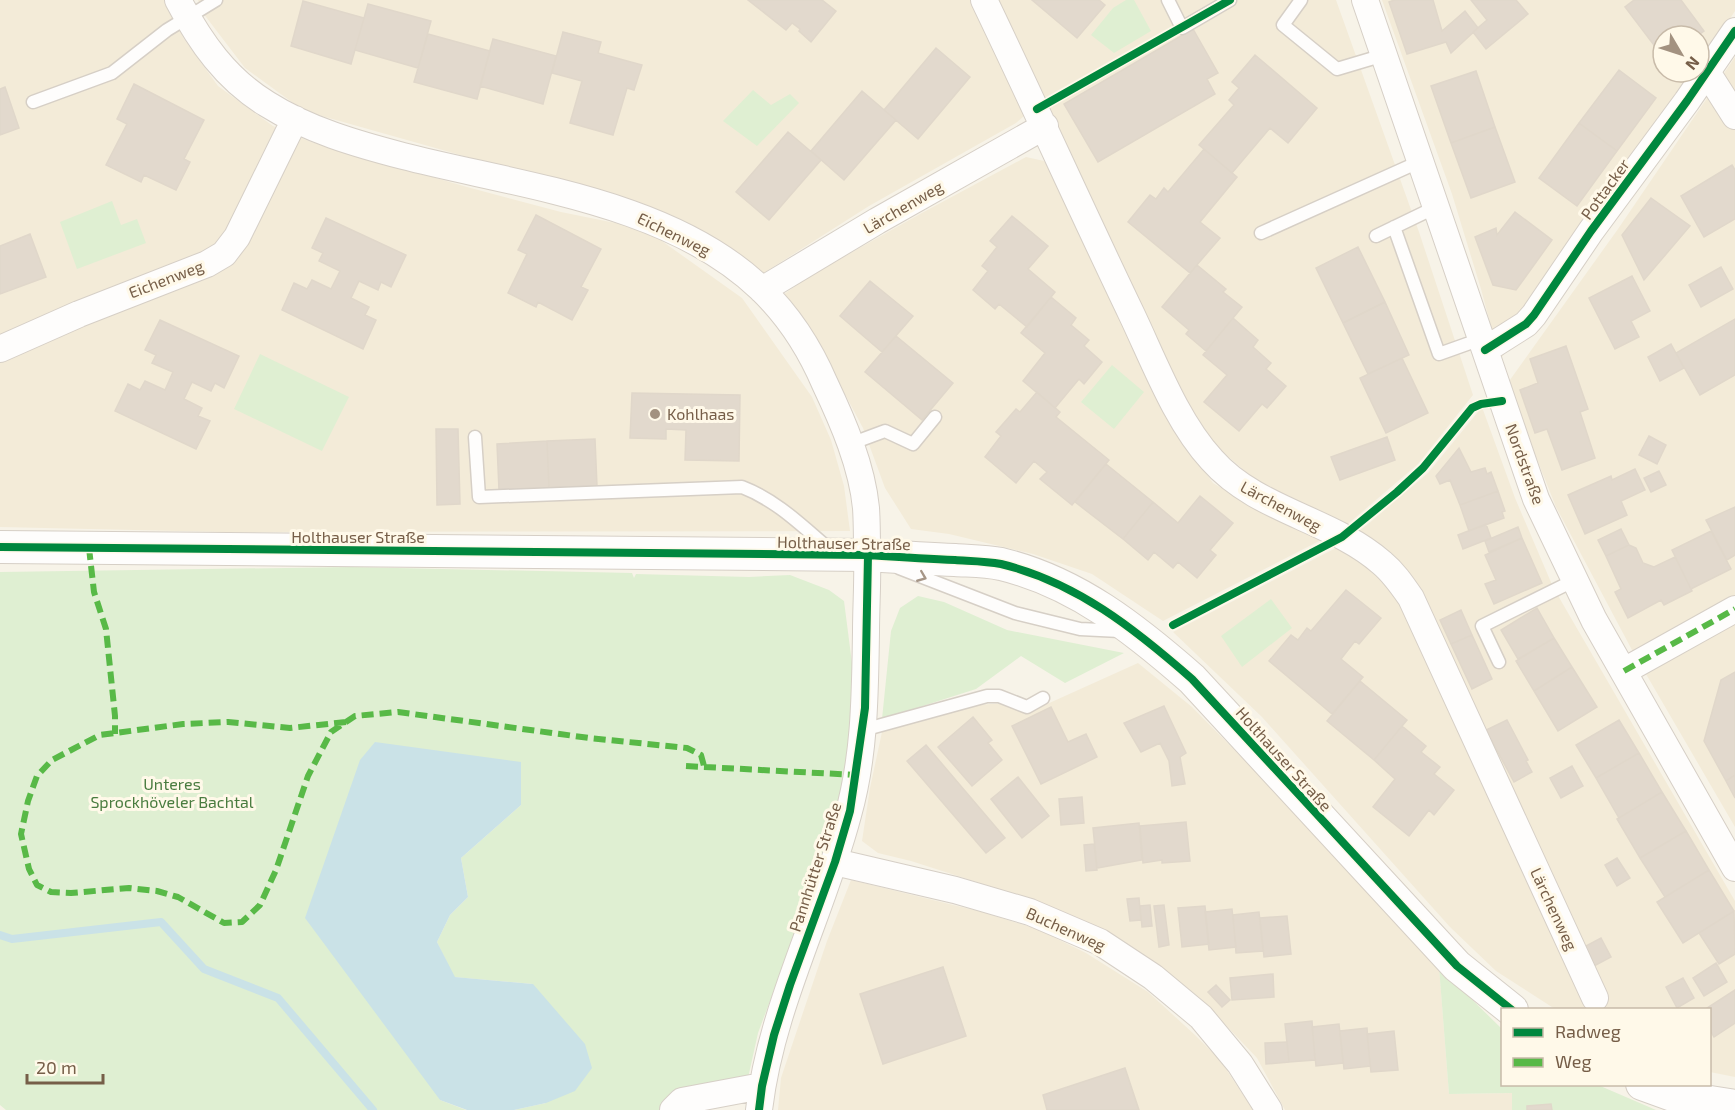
<svg xmlns="http://www.w3.org/2000/svg" width="1735" height="1110" font-family="'Exo 2',sans-serif">
<rect width="100%" height="100%" fill="#f7f3e8"/>
<path fill="#f3ebd8" d="M0 0H168L184 39 218 86 273 126 311 142 467 187 561 212 645 229 742 298 812 397 831 440 844 486 850 531 224 532 0 527Z
M198 0H1218L1046 97 1016 123 869 206 759 276 662 212 304 111 245 68 203 13Z
M1238 0H1336L1419 232 1473 395 1418 464 1342 529 1260 484 1217 447 1192 414 1093 201 1048 109Z
M1382 0H1735V11L1699 65V36H1663V72H1694L1500 360 1481 289 1452 194Z
M1735 57V827L1632 650 1556 507 1507 384 1618 229Z
M1026 157 1044 161 1053 174 1190 451 1213 483 1243 501 1323 539 1163 621 1092 574 1033 554 949 534 911 529 885 488 863 428 831 368 780 297 808 277 920 214Z
M1482 407 1515 498 1553 587 1735 901V1077L1710 1072V1010L1555 1009 1496 971 1450 927 1262 717 1173 632 1334 549 1367 525 1428 473Z
M1138 663 1192 707 1264 780 1370 895 1439 966 1449 1094 1512 1093V1110H1285L1257 1058 1201 999 1165 970 1107 935 1033 900 911 861 878 853 862 841 870 788 882 732 962 706 1005 703 1025 714Z
M851 880 982 912 1037 929 1086 953 1148 992 1195 1035 1220 1060 1253 1110H778L781 1078 827 941Z"/>
<path fill="#dfefd2" d="M1126 0H1134L1151 31 1114 53 1091 35 1113 8Z
M753 90 771 105 790 94 799 103 757 146 723 121Z
M112 201 121 225 137 219 146 243 77 269 60 222Z
M260 354 349 397 322 451 234 409Z
M1112 365 1144 392 1114 429 1081 402Z
M351 567 632 573 634 578 636 574 749 577 790 575 829 590 844 601 853 671V742L844 794 808 908 779 977 758 1033 748 1078 665 1110H514L546 1103 533 984 454 977 437 942 450 915 468 897 461 858 521 805 375 742 440 1100 466 1110H6L0 1105V572Z
M918 596 944 602 1007 630 1124 653 1065 683 1021 656 976 689 882 719 891 631 900 608Z
M1271 599 1292 628 1242 667 1221 636Z
M1439 967 1502 1029V1084L1598 1085 1656 1110H1512V1093L1449 1094Z"/>
<path fill="#cae2e7" d="M375 742 521 762V805L461 858 468 897 450 915 437 942 455 977 533 984 585 1044 592 1068 575 1091 546 1103 514 1110H467L440 1100 305 918 360 760Z"/>
<g fill="none" stroke-linecap="round" stroke-linejoin="round">
<path stroke="#cae2e7" stroke-width="8" d="M0 935 12 939 161 922 204 969 278 998 373 1110"/>
</g>
<path fill="#e2d9cd" stroke="#e0d7ca" stroke-width="1.5" d="M748 0H822L836 11 811 42 799 31 800 29 792 23 786 30Z
M1032 0H1099L1105 5 1077 38Z
M1394 0H1433L1442 31 1465 11 1478 28 1451 53 1446 42 1407 54 1389 2Z
M1471 0H1516L1528 14 1486 49 1473 32 1487 20Z
M1634 0H1681L1704 31 1697 36H1663V57L1625 7Z
M303 1 364 18 351 64 291 46Z
M368 4 431 21 418 68 355 50Z
M1193 29 1218 73 1207 79 1215 94 1098 162 1064 104Z
M563 32 601 42 598 53 642 65 634 90 627 88 613 135 570 123 582 81 552 73Z
M428 34 490 51 477 99 414 82Z
M493 39 556 56 543 104 480 86Z
M936 48 970 77 918 139 884 110Z
M1255 55 1317 108 1288 143 1270 128 1232 173 1199 145 1234 105 1229 100 1239 88 1232 82Z
M1619 70 1656 98 1617 151 1579 123Z
M1476 71 1495 127 1451 143 1431 86Z
M134 84 204 120 184 159 190 162 176 190 144 175 141 182 106 165 127 124 117 119Z
M5 87 19 128 0 135V89Z
M862 91 896 120 844 180 811 151Z
M1579 123 1617 151 1577 206 1539 178Z
M1495 127 1515 182 1471 198 1451 143Z
M788 132 821 160 769 220 736 192Z
M1204 149 1237 177 1200 222 1220 238 1190 273 1128 222 1150 195 1156 199 1164 188 1168 192Z
M1732 165 1735 170V219L1704 237 1681 196Z
M1651 198 1690 226 1644 280 1622 235Z
M1515 212 1552 240 1516 290 1493 285 1475 237 1496 228 1497 235Z
M536 215 601 249 581 287 588 290 572 320 538 302 536 307 508 293 527 254 518 250Z
M1012 216 1048 246 1028 269 1055 292 1027 327 999 304 995 309 973 290 988 271 982 266 997 247 990 241Z
M326 218 406 255 391 287 381 282 378 290 359 281 351 298 369 307 365 315 376 320 363 349 282 310 294 283 307 289 312 280 331 289 340 271 319 261 323 253 312 248Z
M30 234 46 277 0 294V246Z
M1358 247 1385 302 1343 323 1316 268Z
M1197 265 1226 289 1223 292 1242 307 1206 351 1186 334 1189 330 1162 307Z
M1721 267 1733 289 1701 307 1689 285Z
M1632 276 1650 311 1631 321 1639 337 1615 349 1589 298Z
M870 281 913 316 882 352 840 316Z
M1051 297 1076 318 1071 325 1089 340 1084 346 1102 362 1084 384 1079 379 1055 408 1023 381 1045 353 1021 333Z
M1385 302 1409 355 1368 374 1343 323Z
M1233 318 1258 340 1253 347 1271 363 1266 369 1286 386 1267 408 1262 404 1239 431 1204 402 1227 375 1203 355Z
M1735 319V375L1700 395 1676 353Z
M160 320 239 356 224 388 215 383 211 391 192 382 184 399 202 408 198 416 210 421 196 449 115 411 128 384 140 390 145 381 165 390 173 372 152 363 156 355 145 350Z
M896 336 953 383 922 420 865 372Z
M1671 344 1684 368 1660 381 1648 357Z
M1566 346 1588 409 1580 412 1595 458 1562 470 1547 429 1535 433 1520 390 1538 383 1530 359Z
M1402 358 1428 413 1386 433 1360 378Z
M1037 392 1060 412 1056 417 1109 460 1072 505 1040 479 1047 472 1034 461 1016 483 985 457 1001 436 996 432 1016 409 1020 412Z
M632 393 740 395 739 461 685 460 686 430 666 429V439L630 438Z
M436 429H458L460 504 437 505Z
M1649 436 1666 445 1657 464 1639 455Z
M1387 437 1395 460 1340 480 1331 457Z
M595 439 597 486 549 488 547 441Z
M547 441 549 488 499 490 497 444Z
M1459 448 1471 472 1485 468 1487 474 1491 472 1498 491 1460 505 1450 480 1440 484 1436 476Z
M1106 464 1153 502 1123 539 1075 502Z
M1635 469 1645 490 1621 501 1627 515 1585 534 1568 495 1611 476 1612 480Z
M1659 471 1666 485 1651 492 1644 478Z
M1498 491 1505 511 1502 512 1504 518 1469 531 1460 505Z
M1200 496 1233 523 1210 550 1216 555 1197 578 1178 562 1173 568 1154 552 1148 560 1123 539 1153 502 1178 523Z
M1735 507V555L1727 560 1706 520Z
M1486 524 1491 538 1463 549 1458 535Z
M1518 527 1522 538 1489 552 1485 541Z
M1621 529 1629 545 1606 556 1598 540Z
M1711 531 1731 569 1691 589 1672 550Z
M1522 538 1542 583 1494 604 1485 584 1496 580 1485 555Z
M1629 545 1636 548 1643 563 1654 567 1675 557 1692 591 1664 605 1661 600 1628 618 1615 592 1621 589 1606 556Z
M1346 590 1381 618 1359 644 1355 641 1341 659 1363 677 1332 714 1269 661 1291 635 1298 640 1307 628 1311 631Z
M1537 608 1554 638 1518 659 1501 630Z
M1461 610 1472 635 1451 644 1440 620Z
M1472 635 1492 679 1472 689 1451 644Z
M1554 638 1572 667 1534 691 1516 661Z
M1572 667 1597 707 1558 731 1534 691Z
M1735 672V775L1726 781 1704 741 1721 680Z
M1360 681 1407 720 1374 760 1327 721Z
M1164 706 1186 753 1180 757 1185 784 1172 786 1169 761 1160 743 1141 752 1124 723Z
M1051 707 1068 742 1086 734 1097 757 1041 784 1012 726Z
M973 717 992 740 988 743 1002 760 972 786 938 747Z
M1507 720 1528 760 1526 761 1532 772 1514 782 1486 730Z
M1619 720 1639 753 1596 778 1576 745Z
M1402 726 1426 746 1421 752 1440 767 1434 774 1454 790 1434 815 1429 810 1409 836 1373 807 1395 779 1374 760Z
M926 745 1005 838 986 853 907 761Z
M1639 753 1662 792 1619 818 1596 778Z
M1572 766 1583 786 1561 798 1550 778Z
M1735 775V798L1726 781Z
M1018 777 1049 816 1022 838 991 799Z
M1662 792 1686 831 1640 858 1617 819Z
M1082 797 1084 823 1061 825 1059 799Z
M1186 822 1190 861 1162 863V860L1143 863 1140 826Z
M1139 823 1142 860 1097 868 1093 828Z
M1686 831 1709 870 1665 897 1640 858Z
M1094 844 1097 870 1086 871 1084 845Z
M1617 858 1630 878 1617 886 1605 865Z
M1709 870 1734 911 1683 943 1657 902Z
M1139 898 1141 920 1130 921 1127 899Z
M1150 905 1152 926 1142 927 1140 906Z
M1164 905 1169 945 1159 947 1154 906Z
M1205 906 1209 944 1182 947 1178 908Z
M1232 909 1236 947 1209 950 1205 912Z
M1734 911 1735 954 1719 964 1699 933Z
M1259 912 1263 951 1236 953 1233 915Z
M1287 916 1291 954 1264 957 1260 918Z
M1601 938 1611 957 1594 966 1584 947Z
M1716 963 1727 982 1704 996 1693 978Z
M943 967 966 1036 883 1064 860 994Z
M1273 974 1274 997 1232 1000 1230 978Z
M1683 978 1694 998 1677 1008 1666 987Z
M1216 985 1230 1000 1222 1007 1208 992Z
M1735 990V1023L1714 1037 1710 1030V1010H1704Z
M1312 1021 1315 1060 1289 1062 1285 1024Z
M1339 1024 1343 1063 1316 1066 1312 1027Z
M1367 1028 1370 1066 1344 1069 1340 1031Z
M1394 1031 1398 1070 1371 1072 1367 1034Z
M1287 1042 1289 1062 1266 1064 1265 1043Z
M1125 1068 1139 1110H1047L1043 1095Z
M1551 1104 1552 1110H1527V1106Z"/>
<g fill="none" stroke-linecap="round" stroke-linejoin="round">
<defs>
<path id="service" d="M1168 0 1182 28 1230 0
M1301 0 1283 25 1337 69 1384 55
M33 102 112 73 167 30 216 0
M1394 227 1439 354 1481 339
M1261 233 1421 161
M1376 236 1436 207
M475 437 479 497 742 487C776 500 801 525 828 548
M850 444 885 431 913 444 935 417
M899 568 1015 613 1080 629 1120 631
M1499 662 1482 626 1575 580
M863 730 987 696H999L1027 707 1043 698"/>
<path id="minor" d="M178 0C200 42 226 79 267 104 308 130 357 144 403 156 520 186 671 202 761 289 788 315 810 349 825 384 843 422 862 466 866 508 867 523 867 539 867 554 868 580 866 606 866 632 865 693 865 755 848 815 822 914 771 1007 759 1110
M984 0C1034 104 1081 209 1131 313 1154 361 1176 421 1212 460 1257 511 1332 519 1382 563 1394 573 1402 585 1411 598L1595 998
M1365 0 1536 499 1594 620 1735 868
M1707 72 1735 116
M762 290 877 221 1045 126
M0 349 79 314 207 264 224 254 237 237 295 119
M1485 350 1526 324 1534 315 1591 231 1687 101 1735 31
M1624 671 1735 609
M835 862 955 890 1030 912 1100 942 1153 977 1201 1017 1240 1064 1269 1110
M673 1110 682 1101 762 1086"/>
<path id="tertiary" d="M0 547 868 555C897 557 926 559 955 560 970 561 986 561 1001 564 1076 582 1135 629 1192 679L1457 966 1512 1010
M1642 1084 1678 1097 1735 1106"/>
</defs>
<use href="#service" stroke="#d6cfc6" stroke-width="15"/>
<use href="#minor" stroke="#d6cfc6" stroke-width="28"/>
<use href="#tertiary" stroke="#d6cfc6" stroke-width="34"/>
<use href="#service" stroke="#fefdfc" stroke-width="12"/>
<use href="#minor" stroke="#fefdfc" stroke-width="26"/>
<use href="#tertiary" stroke="#fefdfc" stroke-width="32"/>
<path stroke="#58b947" stroke-width="6" stroke-dasharray="12 6" stroke-linecap="butt" d="M89 548 94 592 106 629 115 716V734
M1624 671 1735 609
M346 722 290 728 228 722 183 724 100 735 52 760 37 776 28 801 21 834 29 869 37 885 51 892 71 893 129 888 157 891 178 897 224 923 242 922 260 905 276 870 308 776 331 732 355 716 398 712 589 738 687 748 701 755 704 766
M686 766 856 775"/>
<defs>
<path id="cycleway" d="M1037 109 1230 0
M1485 350 1526 324 1534 315 1591 231 1687 101 1735 31
M0 547 868 555C897 557 926 559 955 560 970 561 986 561 1001 564 1076 582 1135 629 1192 679L1457 966 1512 1010
M1173 625 1342 537 1397 492 1423 468 1472 408 1481 404 1502 401
M759 1110 762 1086 774 1035 790 985 835 862 850 811 865 708 868 555"/>
</defs>
<use href="#cycleway" stroke="#fff9e9" stroke-width="11"/>
<use href="#cycleway" stroke="#00873e" stroke-width="8"/>
</g>
<defs><path id="oneway-chevron" d="M-2-3.5L2.5 0L-2 3.5" fill="none" stroke-width="1.6" stroke-linecap="round" stroke-linejoin="round" transform="scale(1.5)"/></defs>
<use stroke="#a69687" href="#oneway-chevron" transform="translate(922 577) rotate(22)"/>
<circle fill="#a39280" stroke="#fff9e9" stroke-width="2" cx="655" cy="414" r="6"/>
<g text-anchor="middle" stroke-width="6" stroke-linejoin="round" paint-order="stroke">
<g font-size="16" fill="#765e48" stroke="#fff9e9">
<text transform="translate(1605 189) rotate(-54)" y="6">Pottacker</text>
<text transform="translate(903 207) rotate(-30)" y="6">Lärchenweg</text>
<text transform="translate(674 234) rotate(26)" y="6">Eichenweg</text>
<text transform="translate(166 279) rotate(-21)" y="6">Eichenweg</text>
<text transform="translate(1525 464) rotate(70)" y="6">Nordstraße</text>
<text transform="translate(1281 506) rotate(28)" y="6">Lärchenweg</text>
<text x="358" y="543">Holthauser Straße</text>
<text transform="translate(844 543) rotate(1)" y="6">Holthauser Straße</text>
<text transform="translate(1284 759) rotate(48)" y="6">Holthauser Straße</text>
<text transform="translate(815 867) rotate(-72)" y="6">Pannhütter Straße</text>
<text transform="translate(1554 909) rotate(65)" y="6">Lärchenweg</text>
<text transform="translate(1066 929) rotate(24)" y="6">Buchenweg</text>
</g>
<g font-size="16" fill="#765e48" stroke="#fff9e9" text-anchor="start">
<text x="667" y="420">Kohlhaas</text>
</g>
<g font-size="16" fill="#497c3f" stroke="#fff9e9">
<text x="172" y="790">Unteres<tspan x="172" dy="18">Sprockhöveler Bachtal</tspan></text>
</g>
</g>
<rect x="1501" y="1008" width="210" height="78" fill="#fff9e9" stroke="#c8bba9" stroke-width="1.5"/>
<rect x="1513" y="1028" width="30" height="9" fill="#00873e" stroke="#c8bba9" stroke-width="1.5"/>
<text x="1555" y="1038" font-size="18" fill="#765e48">Radweg</text>
<rect x="1513" y="1058" width="30" height="9" fill="#58b947" stroke="#c8bba9" stroke-width="1.5"/>
<text x="1555" y="1068" font-size="18" fill="#765e48">Weg</text>
<g transform="translate(1681 54) rotate(129)"><circle r="28" fill="#fff9e9" stroke="#c8bba9" stroke-width="1.5"/>
<path d="M0-4.5L10 22L0 15L-10 22Z" fill="#a39280"/>
<text y="-9" font-size="16" font-weight="bold" text-anchor="middle" fill="#765e48">N</text>
</g>
<path d="M27 1074v9h76v-9" fill="none" stroke="#765e48" stroke-width="3"/>
<text x="36" y="1074" font-size="18" fill="#765e48" stroke="#fff9e9" stroke-width="4.5" paint-order="stroke">20 m</text>
</svg>
